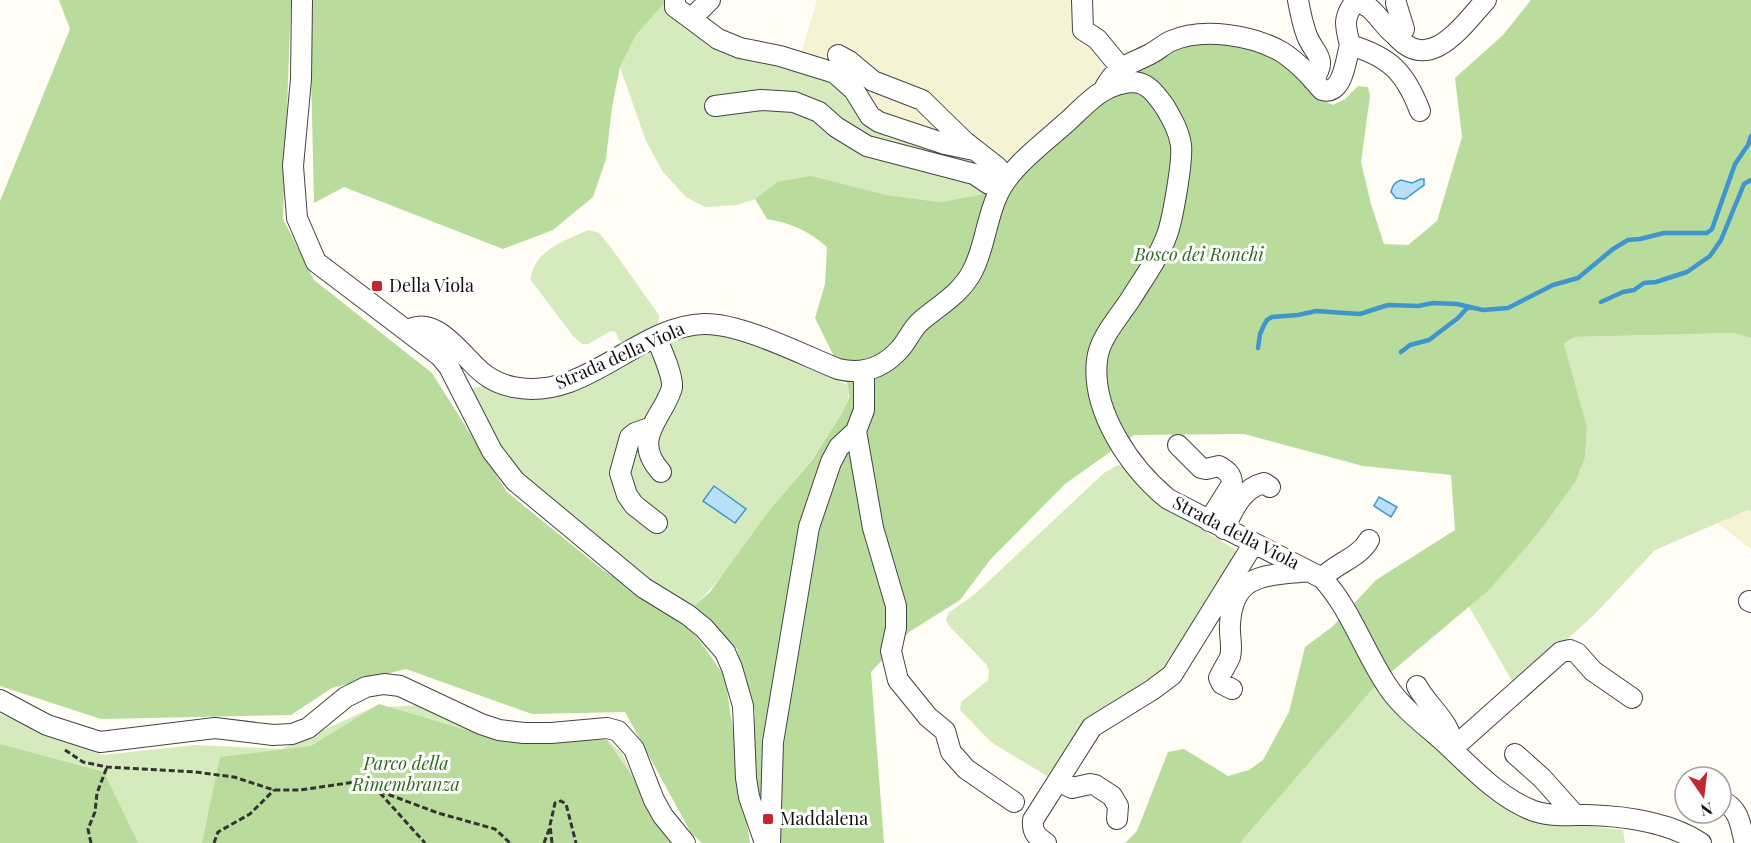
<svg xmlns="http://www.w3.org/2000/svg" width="1751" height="843" font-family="'Playfair Display',serif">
<rect width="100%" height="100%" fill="#fffdf5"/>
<path fill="#f6f3d4" d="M817 0H1076V35L1079 43 1092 49 1103 64 1119 78 1007 182 889 123 801 54Z
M1748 510 1751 512V549L1717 523Z"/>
<path fill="#d5ebbd" d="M665 2 684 19 836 79 861 109 979 160 994 189 984 194 940 202 777 182 755 199 737 205 705 207 686 197 663 172 646 141 620 67 636 35Z
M589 230 599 233 612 249 659 315C659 333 640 337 625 344L619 340 616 332 611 331 588 344H582L573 336 530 279C532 275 532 269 535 265 544 247 572 237 589 230Z
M722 333C748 342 771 352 796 363 813 370 831 376 848 385 849 395 848 402 844 411 825 449 794 479 769 512 744 543 724 579 694 606L680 602 654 586 515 471 501 451 470 391C483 381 496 389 510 394L675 338Z
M1734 333 1751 338V512L1748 510 1655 550 1595 614 1515 686 1468 605 1576 481 1585 457 1587 427 1564 345 1573 337Z
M1118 465 1127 467 1171 511 1233 548 1237 552V559L1173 663 1052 774 1047 776 991 742 960 710 961 702 988 680 989 672 987 665 950 627 946 620 948 613 974 595 1104 473Z
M1377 684 1501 801 1532 822 1573 824 1623 830 1625 843H1240Z
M420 705 502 743 566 739 607 740 622 753 649 811 674 843H0V714L102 755 196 745 281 749 372 708Z"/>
<path fill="#b9dc9c" d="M59 0H291L283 219 314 280 432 373 507 492 603 570 687 625 702 644 725 677 750 843H702L691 833 625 712 532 714 406 669 332 688 291 715 101 719 0 686V201L70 29Z
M312 0H667L636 35 620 67 612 107 606 159 593 197 553 230 503 249 344 187 314 203 311 71Z
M1531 0H1751V338L1734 333 1574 337 1564 344 1587 427 1585 457 1576 481 1539 532 1490 589 1377 684 1240 843H1125L1137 831 1168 752 1184 749 1228 776 1249 770 1263 760 1289 712 1305 647 1332 627 1376 580 1455 530 1451 475 1363 466 1244 434 1134 435 1065 484 990 560 960 600 909 632 871 672 884 843H774L758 804 752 755 755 712 737 649 694 606 710 592 768 512 813 459 843 412 849 398 848 385 815 318 825 284 827 247C809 231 791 223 767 219L755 199 777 182 811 176 886 195 940 202 984 194 1007 182 1119 78 1177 45 1199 40 1255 48 1286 62 1325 101 1333 105 1345 99 1358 86 1368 87 1370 96 1361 162 1371 204 1384 244 1408 245 1437 221 1462 137 1455 78 1503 35Z
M379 704 503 741 607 740 678 843H202L220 757 311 746Z
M0 744 104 772 138 843H0Z"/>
<path fill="#b9e0f7" stroke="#3f96cf" stroke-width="1.5" d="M1421 179H1424V185L1405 199 1396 198 1391 192C1392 185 1395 182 1401 180L1412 183Z
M714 486 746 509 735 523 703 501Z
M1379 497 1397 507 1391 517 1374 506Z"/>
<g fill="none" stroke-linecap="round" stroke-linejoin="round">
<path stroke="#3f96cf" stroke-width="4.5" d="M1601 302 1623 292 1634 290 1644 283 1656 282 1687 272 1710 256 1721 240 1744 184 1751 180
M1258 348 1260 334 1264 325 1267 320 1272 317 1298 315 1316 311 1360 314 1388 305 1418 306 1433 303 1457 304 1483 310 1508 308 1553 285 1578 278 1613 249 1628 240 1640 239 1664 233H1707L1712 229 1735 164 1748 145 1751 136
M1401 352 1410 345 1429 340 1458 318 1468 307"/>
<defs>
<path id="minor" d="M302 0 301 79 293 166 297 218 316 262 440 356 449 367 492 451 515 481 644 588 688 615 704 628 725 652 732 668 743 706 746 778 749 797 765 843
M675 0V7L694 21
M710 0 695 15 694 21 718 39 740 48 780 56 835 73 854 90 870 116 879 122 945 144 974 150
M1082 0 1083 30 1097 39 1121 68
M1298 0C1300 11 1302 22 1306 33 1312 53 1330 57 1313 80
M1395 35C1430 75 1462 26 1486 0
M1350 45C1346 27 1342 20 1354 3 1371 0 1382 26 1395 35L1401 34 1404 29 1396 3
M1103 91C1117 64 1126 67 1152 53 1158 50 1164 44 1171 41 1203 27 1252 35 1282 52 1296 61 1312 77 1322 90 1343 96 1346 59 1350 45 1390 57 1405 72 1420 111
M715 106 761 100 794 102 819 112 836 127 867 146 974 174 989 184 1007 179 997 167 965 142 922 100 873 81 849 61 838 55
M407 331C436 312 463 358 484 374 492 380 503 385 513 387 586 402 636 326 704 324 741 323 803 355 838 369 862 375 883 368 900 349 908 340 912 328 922 320 940 305 961 293 972 272 985 248 986 219 998 194 1010 167 1046 141 1068 121 1079 111 1091 98 1103 91 1112 86 1124 82 1134 82 1149 83 1157 96 1165 107 1172 119 1179 131 1181 145 1183 161 1173 216 1168 232 1160 256 1143 279 1130 300 1118 318 1099 339 1097 360 1091 411 1130 468 1168 499L1322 578C1351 609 1364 652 1388 687 1402 708 1425 725 1443 741 1469 765 1496 795 1529 809 1546 817 1569 815 1587 815 1625 816 1669 822 1701 843
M656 337C661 349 673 375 672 387 671 393 667 399 665 404 650 429 638 447 661 472
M864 372V410L856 431 873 528 896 606V628L891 651 898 680 928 717 945 731 951 752 966 769 1014 802
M652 427 635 433 630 437 620 473 627 495 634 505 657 523
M1178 445 1201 468 1206 469 1219 466C1227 471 1232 474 1232 484L1209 521
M1224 529C1233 510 1242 488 1264 483L1270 487
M1322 578C1336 563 1359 558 1369 540
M1749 601 1751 602
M1417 686C1427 706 1453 723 1452 747
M1232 689 1222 684 1219 678C1222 671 1227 664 1230 657 1233 647 1229 635 1230 624 1233 572 1267 576 1308 571
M0 700 47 725 100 742 215 728 273 735 292 734 308 728 346 697 366 687 384 684 400 686 481 724 499 730 524 733H551L607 728 618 731 634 749 654 800 663 816 685 843
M1452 749 1561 652 1570 650 1577 653 1593 671 1632 698
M1515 754 1542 778 1575 815
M1058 781 1072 788 1090 784 1095 785 1112 796 1118 806 1117 819
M1721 801C1740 808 1740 825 1745 843
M770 843 773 742 809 527 831 462 839 447 856 431
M1046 843C1036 836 1032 832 1033 820L1092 727 1152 690 1172 675 1254 543"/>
</defs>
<use href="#minor" stroke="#444" stroke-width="22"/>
<path stroke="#333" stroke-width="3" stroke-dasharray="6 3" stroke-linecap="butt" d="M65 750 83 762 107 767 195 772 234 777 274 790H300L355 782 438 813 495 829 510 843
M380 793 425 843
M91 843 88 829 95 812 97 793 107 767
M214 843 218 832 250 814 274 790
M544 843 550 827
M552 843 550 825 555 803 561 801 566 804 576 843"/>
<use href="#minor" stroke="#fff" stroke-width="20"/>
</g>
<g fill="#c4262e" stroke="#fff" stroke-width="2">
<rect x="371" y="280" width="12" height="12" rx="3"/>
<rect x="762" y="813" width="12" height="12" rx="3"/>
</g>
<g text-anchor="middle" stroke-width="6" stroke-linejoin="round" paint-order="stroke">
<g font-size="18" font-style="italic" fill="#2f6b1f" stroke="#fff">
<text x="1199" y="261">Bosco dei Ronchi</text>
<text x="406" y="770">Parco della<tspan x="406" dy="21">Rimembranza</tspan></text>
</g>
<g font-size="18" fill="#111" stroke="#fff" text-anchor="start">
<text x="389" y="292">Della Viola</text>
<text x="780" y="825">Maddalena</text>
</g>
<g font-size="18" fill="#111" stroke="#fff">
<text transform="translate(620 356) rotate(-24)" y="6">Strada della Viola</text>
<text transform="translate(1236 533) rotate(27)" y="6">Strada della Viola</text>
</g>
</g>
<g transform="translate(1703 795) rotate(166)"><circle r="28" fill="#ffffff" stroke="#a0a0a0" stroke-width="1.5"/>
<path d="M0-4.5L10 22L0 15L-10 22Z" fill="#c4262e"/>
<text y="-9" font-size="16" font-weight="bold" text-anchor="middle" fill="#111111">N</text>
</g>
</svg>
